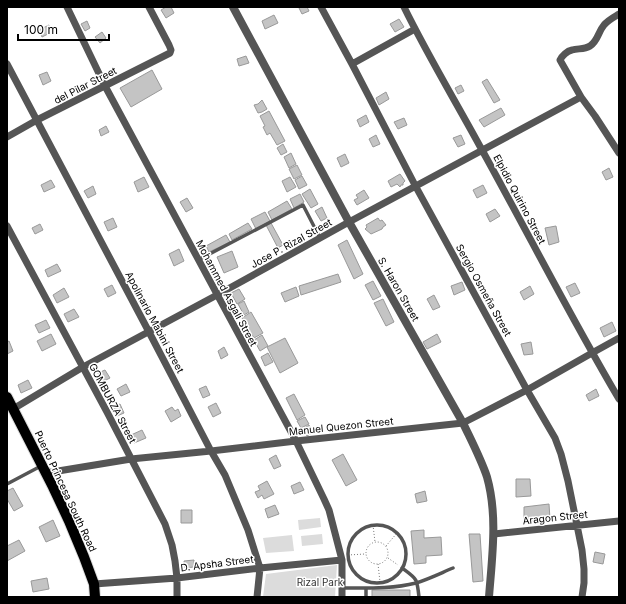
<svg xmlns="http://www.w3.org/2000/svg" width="626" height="604" font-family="Inter,sans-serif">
<rect width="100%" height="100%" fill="#fff"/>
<path fill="#dcdcdc" d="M320 518 321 527 299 530 298 520Z
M322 534 323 544 302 546 301 536Z
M292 535 294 551 266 553 263 538Z
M337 565 335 597H263L266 574Z"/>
<path fill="#c4c4c4" stroke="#999" d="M166 7H171L174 13 166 18 161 10Z
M301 7H307L309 11 302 14 299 8Z
M274 15 278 23 265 29 262 21Z
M399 19 404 27 395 32 390 24Z
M87 21 90 28 85 31 81 24Z
M49 25 52 32 42 37 39 30Z
M102 32 106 38 100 43 95 37Z
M246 56 249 63 239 66 237 59Z
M152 70 162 89 131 107 120 88Z
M47 72 51 81 43 85 39 75Z
M487 79 500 100 494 103 482 82Z
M461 85 464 91 458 94 455 88Z
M386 92 389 99 379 105 376 98Z
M262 100 267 109 262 112 258 113 254 105 258 104Z
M501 108 505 115 484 127 479 120Z
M269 111 285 141 277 145 270 133 267 135 263 127 265 126 260 116Z
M366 115 369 122 360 127 357 120Z
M404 118 407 125 398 129 394 122Z
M106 126 109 132 101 136 99 130Z
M376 135 380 144 373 147 369 139Z
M461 135 465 144 458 147 453 138Z
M283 144 287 152 281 155 277 148Z
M291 153 296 164 289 168 284 157Z
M345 154 349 163 341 167 337 158Z
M297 165 302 175 294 179 289 169Z
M609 168 613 177 606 180 602 172Z
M400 174 405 181 403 183V185H401L400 187 397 184 391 187 388 181Z
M302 176 307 185 299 189 295 180Z
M144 177 149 187 138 192 134 182Z
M290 177 296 187 287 192 282 181Z
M51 180 55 187 44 192 41 185Z
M483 185 487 193 477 198 473 190Z
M93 186 96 194 88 198 84 191Z
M310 189 318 204 311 208 302 194Z
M364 190 369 198 357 205 354 200 358 198 356 195Z
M300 194 304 202 294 208 290 199Z
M187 198 193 208 186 212 180 202Z
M287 201 292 209 272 220 268 212Z
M322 207 327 218 321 221 315 211Z
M495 209 500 216 490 222 486 214Z
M265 212 270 221 256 229 251 219Z
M113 218 117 227 108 231 104 222Z
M378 218 380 221 382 220 386 225 383 227 382 229 371 234 365 229 367 227 366 225Z
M248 223 252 229 232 240 229 234Z
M271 223 283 245 278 248 266 225Z
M40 224 43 230 35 234 32 228Z
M556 226 559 242 549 245 545 228Z
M226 235 230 242 209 252 206 246Z
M347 240 363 274 354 279 338 245Z
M179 249 184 261 174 266 169 254Z
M232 251 238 267 224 273 217 257Z
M57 264 61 271 48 277 45 270Z
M338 274 341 282 301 295 299 286Z
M373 281 381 296 373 300 365 285Z
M462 282 465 290 454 295 451 286Z
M575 283 580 293 571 297 566 287Z
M112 285 116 293 108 297 104 289Z
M530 286 534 294 524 300 520 292Z
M296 287 299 296 285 302 281 293Z
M64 288 69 297 57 303 53 295Z
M239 289 245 299 237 304 231 293Z
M434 295 440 307 433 310 427 299Z
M383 299 394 322 386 326 374 303Z
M244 301 249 312 244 315 238 304Z
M74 309 79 317 68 322 64 314Z
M251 312 263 333 254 338 242 318Z
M46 320 50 328 39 333 35 325Z
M612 322 616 331 604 337 600 328Z
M51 334 56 344 42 351 37 341Z
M437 334 441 342 427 349 423 342Z
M262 335 268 346 260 351 254 340Z
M285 338 298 363 280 373 267 347Z
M9 341 13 351 7 354V342Z
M531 342 533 354 524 355 521 344Z
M224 347 228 355 221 359 218 351Z
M268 353 273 362 265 366 261 357Z
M105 370 110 378 102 382 98 373Z
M28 380 32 388 21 393 18 385Z
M126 384 130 392 121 396 117 389Z
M206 386 210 395 203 398 199 389Z
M596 389 599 396 589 401 586 395Z
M294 394 305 415 297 420 286 398Z
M216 403 221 413 213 417 208 407Z
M120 404 124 413 117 416 113 407Z
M172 407 175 411 178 409 181 416 171 422 165 411Z
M305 417 309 424 301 428 297 421Z
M309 425 313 432 307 436 303 429Z
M142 430 146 438 134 443 131 435Z
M343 454 357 480 346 486 332 460Z
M276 455 281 466 274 469 269 459Z
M516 479H530L531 496 516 497Z
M267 481 274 494 264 499 262 495 258 498 255 492 260 490 258 486Z
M300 482 304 490 294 494 291 486Z
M13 488 23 506 14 511 7 499V491Z
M425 491 427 501 417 503 415 494Z
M549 504 550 519 524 522V507Z
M275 505 279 514 268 518 265 509Z
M181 510H192V523H181Z
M53 520 60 536 46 542 39 527Z
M424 530V538L441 537 442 555 426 556V563L414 564 411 531Z
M469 534H480L483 581 473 582Z
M19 540 25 551 7 561V546Z
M595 552 605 554 603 564 593 562Z
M194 560V567L185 568 184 561Z
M47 578 49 589 33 592 31 581Z
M372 590H410V597H372Z"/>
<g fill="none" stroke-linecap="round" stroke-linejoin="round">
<defs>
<path id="primary" d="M7 397 53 487 69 521 84 557 94 584 95 597"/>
</defs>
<use href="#primary" stroke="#dbdbdb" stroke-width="12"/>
<path stroke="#777" stroke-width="1" stroke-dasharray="1 2" stroke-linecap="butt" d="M373 525 375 542
M366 553a11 11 0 1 1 22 0a11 11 0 1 1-22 0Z
M386 546 397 533
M348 555 365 554
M388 558 398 565
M378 564 380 582"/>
<path stroke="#555" stroke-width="3.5" d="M198 260 303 205 320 238
M7 484 41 466
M348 554a29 29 0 1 1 58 0a29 29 0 1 1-58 0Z
M402 568C417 579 417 578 419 597
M342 588C367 588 393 589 416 583 429 579 441 573 453 568
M366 597V588"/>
<path stroke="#555" stroke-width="7" d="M67 7 105 86 296 441 324 499 329 510 342 560V597
M321 7 352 64 416 187 527 390 555 438 561 454 568 481 582 550 584 569V583L582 597
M404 7C428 56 456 102 482 150 528 233 571 318 619 399
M619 14C614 17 608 20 604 25 598 32 598 41 590 46 584 50 578 48 572 50 567 51 562 56 560 60L581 97 595 116 619 153
M7 64 149 332 211 451 225 475 248 530 260 568 257 597
M352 64 415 29
M7 137 37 120 170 53 171 50 169 45 149 7
M7 226 107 412 165 524 172 545 175 561 177 578V597
M13 409 83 367 217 295 349 222 581 97
M46 473 131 459 211 451 296 441 463 423 527 390 592 353 619 338
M494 534 619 521
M94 584 177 578 260 568 342 560"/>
<path stroke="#555" stroke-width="8" d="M233 7 349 222 463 423C471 440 481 459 487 477 498 516 492 557 489 597"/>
<use href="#primary" stroke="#000" stroke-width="10"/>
</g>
<g text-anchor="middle" stroke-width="3" stroke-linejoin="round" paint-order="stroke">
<g font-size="10" fill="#000" stroke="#fff">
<text transform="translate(85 85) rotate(-27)" y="4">del Pilar Street</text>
<text transform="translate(520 199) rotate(62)" y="4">Elpidio Quirino Street</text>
<text transform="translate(291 243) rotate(-29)" y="4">Jose P. Rizal Street</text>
<text transform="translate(399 289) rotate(60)" y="4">S. Haron Street</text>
<text transform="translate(484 290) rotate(61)" y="4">Sergio Osmeña Street</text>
<text transform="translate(227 293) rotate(62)" y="4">Mohammed Asgali Street</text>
<text transform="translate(155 322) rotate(62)" y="4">Apolinario Mabini Street</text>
<text transform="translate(113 403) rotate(62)" y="4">GOMBURZA Street</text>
<text transform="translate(341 426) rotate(-6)" y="4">Manuel Quezon Street</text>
<text transform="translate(66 491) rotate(65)" y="4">Puerto Princesa South Road</text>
<text transform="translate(555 517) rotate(-6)" y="4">Aragon Street</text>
<text transform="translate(217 563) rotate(-7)" y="4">D. Apsha Street</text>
</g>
<g font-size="10" fill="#333" stroke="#fff">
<text x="320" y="586">Rizal Park</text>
</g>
</g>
<rect width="626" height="604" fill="none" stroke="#000000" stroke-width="16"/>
<path d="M18 34v6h91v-6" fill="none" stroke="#000000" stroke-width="2"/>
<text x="24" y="34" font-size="12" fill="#000000" stroke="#ffffff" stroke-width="3" paint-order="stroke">100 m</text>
</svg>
